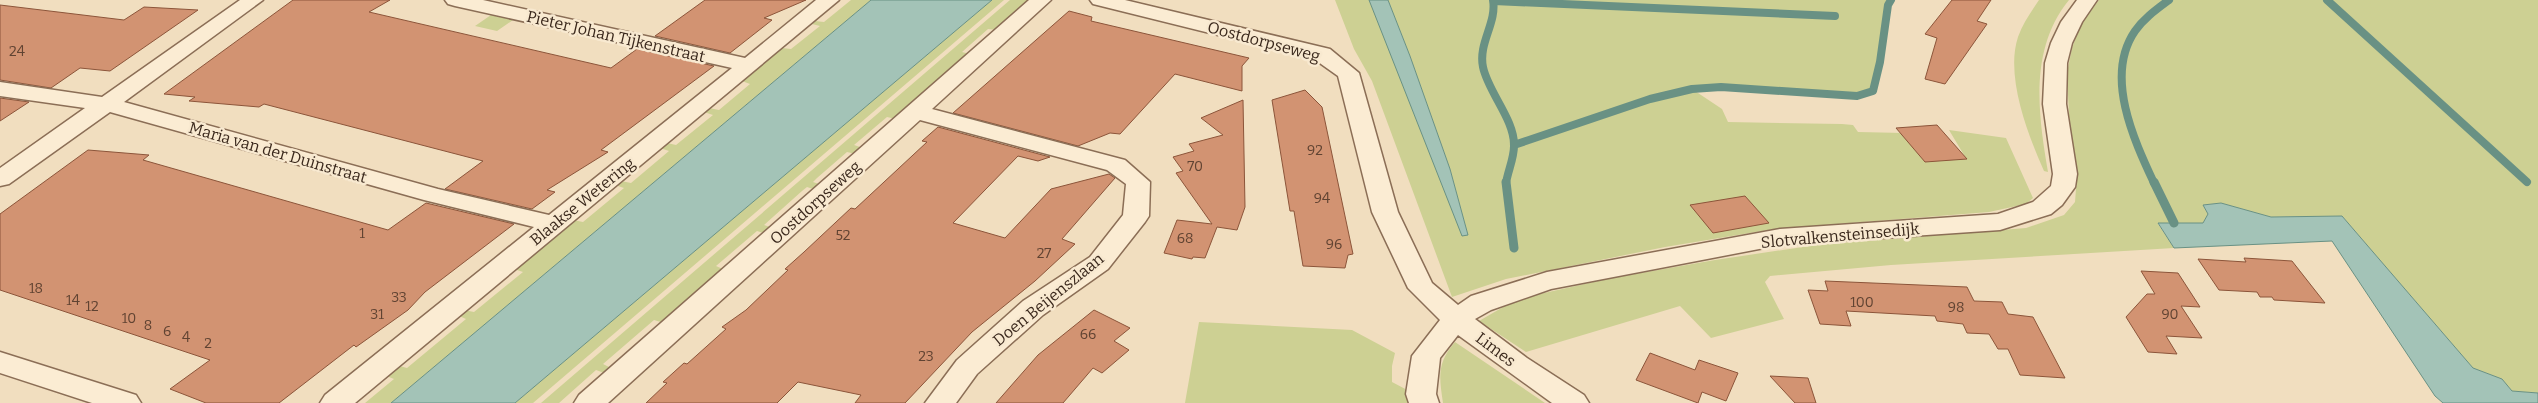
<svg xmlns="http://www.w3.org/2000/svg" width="2538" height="403" font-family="Bitter,serif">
<rect width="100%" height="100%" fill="#f1debf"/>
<path fill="#cdd093" d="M851 0H871L391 403H365L394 379 384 375 396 365 407 368 466 319 457 315 464 310 474 312 523 272 514 269 573 220 583 222 624 188 615 185 621 181 631 183 669 151 660 148 667 143 676 145 713 115 704 112 709 108 719 110 750 84 742 81 782 48 791 49 820 26 812 24 815 21 824 22Z
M992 0H1004L533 403H515Z
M1010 0H1032L997 30 988 29 962 52 970 54 896 119 887 117 854 145 863 148 856 154 847 152 817 178 813 182 822 185 816 190 807 187 802 191 764 225 773 228 766 234 757 231 716 266 725 270 664 323 654 320 603 364 613 369 607 374 596 370 559 403H541Z
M1335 0H1369L1468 235 1450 169 1410 56 1388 0H1891L1888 5 1880 62 1873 91 1857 96 1721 87 1692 89 1722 109 1728 122 1842 124 1853 125 1858 132 1904 133 1928 156 1964 155 1949 130 2006 138 2033 198 2026 204 1989 212 1774 229 1665 247 1506 279 1452 297 1372 81 1354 49Z
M2039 0H2069C2029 49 2038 114 2048 172L2044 171C2028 135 2005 76 2018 37 2023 23 2031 12 2039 0Z
M2099 0H2538V393L2512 391 2502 379 2473 368 2342 216 2271 217 2221 203 2203 205 2208 214 2203 223 2158 224 2174 248 1891 265 1770 276 1765 282 1784 319 1711 338 1680 306 1526 352 1479 321 1517 299 1607 279 1715 260 1816 245 2026 228 2064 215 2075 202 2077 176 2070 136 2067 73 2072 48 2081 24Z
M491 15 513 20 497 31 475 26Z
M1199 322 1352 330 1395 353 1392 366V382L1411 392 1414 403H1185Z
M1455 342 1545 403H1443C1439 376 1437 363 1455 342Z"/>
<path fill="#a3c3b7" stroke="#699184" d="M871 0H992L515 403H391Z
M1369 0H1388L1410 56 1450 169 1468 235 1462 236Z
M2221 203 2271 217 2342 216 2473 368 2502 379 2512 391 2538 393V403H2443L2435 396 2332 241 2174 248 2158 223H2203L2208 214 2203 205Z"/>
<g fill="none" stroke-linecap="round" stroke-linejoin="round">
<path stroke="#699184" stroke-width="8" d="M1493 0C1497 23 1478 43 1483 67 1488 92 1515 120 1514 146 1514 158 1508 171 1506 183
M2327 0 2527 182
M1494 1 1835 16
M1514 145 1650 99 1692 89 1721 87 1857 96 1873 91 1880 62 1888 5 1891 0
M2154 183C2134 140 2104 76 2135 31 2144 18 2157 9 2169 0"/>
<path stroke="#699184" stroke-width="9" d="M1506 182 1514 248
M2154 182 2174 223"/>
</g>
<path fill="#d29372" stroke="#8c553a" d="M293 0H390L369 12 611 68 637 49 714 66 601 150 608 152 547 190 555 192 532 209 445 189 483 161 264 104 259 107 189 101 195 97 164 94Z
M705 0H806L764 18 772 20 730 53 655 36Z
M1952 0H1991L1977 21 1987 24 1945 84 1925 79 1937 38 1925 34Z
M0 5 124 20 144 7 198 10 110 71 80 68 51 88 0 80Z
M1069 11 1092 17 1091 21 1249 58 1242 66V91L1175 74 1120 134 1110 133 1078 146 953 113Z
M1305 90 1322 107 1353 254 1348 255 1345 268 1303 266 1294 211H1290L1272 100Z
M0 98 29 102 0 121Z
M1243 100 1245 207 1237 230 1217 227 1205 258 1193 257 1192 259 1164 253 1177 220 1212 224 1176 173 1183 171 1173 157 1194 151 1189 144 1223 135 1201 118Z
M1937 125 1967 159 1925 162 1896 128Z
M938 127 1050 157 1038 161 1018 156 953 223 1005 238 1051 189 1109 174 1115 178 1062 239 1075 244 1035 281 972 332 905 403H855L861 395 798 382 777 403H646L667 383 663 382 684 363 687 364 726 329 722 327 746 310 788 270 785 269 804 252 851 208 855 209 927 142 922 141Z
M88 150 149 155 143 160 388 230 426 203 514 224 425 292 408 310 356 347 354 345 279 403H206L170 389 210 360 0 290V214Z
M1745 196 1769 223 1713 233 1690 205Z
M2244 258 2292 261 2325 303 2274 300 2272 297H2260L2257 292 2219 290 2198 259 2246 262Z
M2141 271 2178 273 2200 307 2181 306 2202 338 2166 336 2177 354 2148 352 2126 317 2147 294H2155Z
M1825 281 1967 287 1974 301 2002 302 2008 314 2033 317 2065 378 2020 375 2008 349H1998L1989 334 1967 333 1963 324 1937 321 1935 316 1846 311 1851 326 1820 324 1808 290 1828 291Z
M1094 310 1130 328 1114 341 1129 350 1102 373 1093 368 1063 403H996L1038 355Z
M1650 353 1695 370 1699 360 1738 373 1726 401 1702 392 1698 403 1636 380Z
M1770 376 1808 378 1816 403H1795Z"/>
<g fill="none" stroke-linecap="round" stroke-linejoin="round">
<defs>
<path id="minor" d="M240 0H263L124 102 438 189 549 215 732 68 455 6 448 4 445 0H483L745 58 816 0H839L355 403H320L325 395 534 227 424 200 110 112 9 184 0 186V168L85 108 0 96V82L102 97Z
M1029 0H1051L932 109 1125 160 1150 182 1149 216 1145 222 1108 269 1043 315 977 374 956 403H925L957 360 1023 301 1090 257 1123 215 1126 184 1107 170 920 120 608 403H574L579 395Z
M1090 0H1125L1330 49 1359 73 1398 212 1432 283 1458 305 1471 296 1547 272 1780 229 1998 214 2033 202 2051 186 2053 174 2043 104 2045 63 2051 43 2061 22 2077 0H2097L2082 22 2072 43 2067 63 2066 104 2077 174 2075 187 2062 205 2051 214 2000 230 1780 245 1551 289 1491 310 1475 319 1527 358 1584 395 1589 403H1552L1458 335 1440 358 1436 394 1439 403H1409L1406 394 1412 356 1440 320 1408 288 1372 212 1338 76 1314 59 1093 4Z
M0 352 136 395 141 403H92L0 373Z"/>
</defs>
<use href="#minor" stroke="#8b6e56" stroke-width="3"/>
<use href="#minor" fill="#fbecd3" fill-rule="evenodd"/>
</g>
<g text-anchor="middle" stroke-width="5" stroke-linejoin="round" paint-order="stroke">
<g font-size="14" fill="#604332">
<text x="17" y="56">24</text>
<text x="1315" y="155">92</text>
<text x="1195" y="171">70</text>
<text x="1322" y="203">94</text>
<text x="362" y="238">1</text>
<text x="843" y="240">52</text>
<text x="1185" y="243">68</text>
<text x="1334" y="249">96</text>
<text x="1044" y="258">27</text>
<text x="36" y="293">18</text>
<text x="399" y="302">33</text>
<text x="73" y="305">14</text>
<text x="1862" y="307">100</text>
<text x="92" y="311">12</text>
<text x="1956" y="312">98</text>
<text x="377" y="319">31</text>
<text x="2170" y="319">90</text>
<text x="129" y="323">10</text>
<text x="148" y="330">8</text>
<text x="167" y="336">6</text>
<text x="1088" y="339">66</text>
<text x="186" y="342">4</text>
<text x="208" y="348">2</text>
<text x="926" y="361">23</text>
</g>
<g font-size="16" fill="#3a281c" stroke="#f8e9d0">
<text transform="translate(616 36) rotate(13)" y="6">Pieter Johan Tijkenstraat</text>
<text transform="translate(1264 41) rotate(15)" y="6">Oostdorpseweg</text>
<text transform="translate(278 152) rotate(16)" y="6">Maria van der Duinstraat</text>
<text transform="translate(582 201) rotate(-39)" y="6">Blaakse Wetering</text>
<text transform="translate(815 202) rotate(-42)" y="6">Oostdorpseweg</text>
<text transform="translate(1840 235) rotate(-5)" y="6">Slotvalkensteinsedijk</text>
<text transform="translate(1048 299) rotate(-39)" y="6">Doen Beijenszlaan</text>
<text transform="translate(1496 349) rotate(37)" y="6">Limes</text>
</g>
</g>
</svg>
